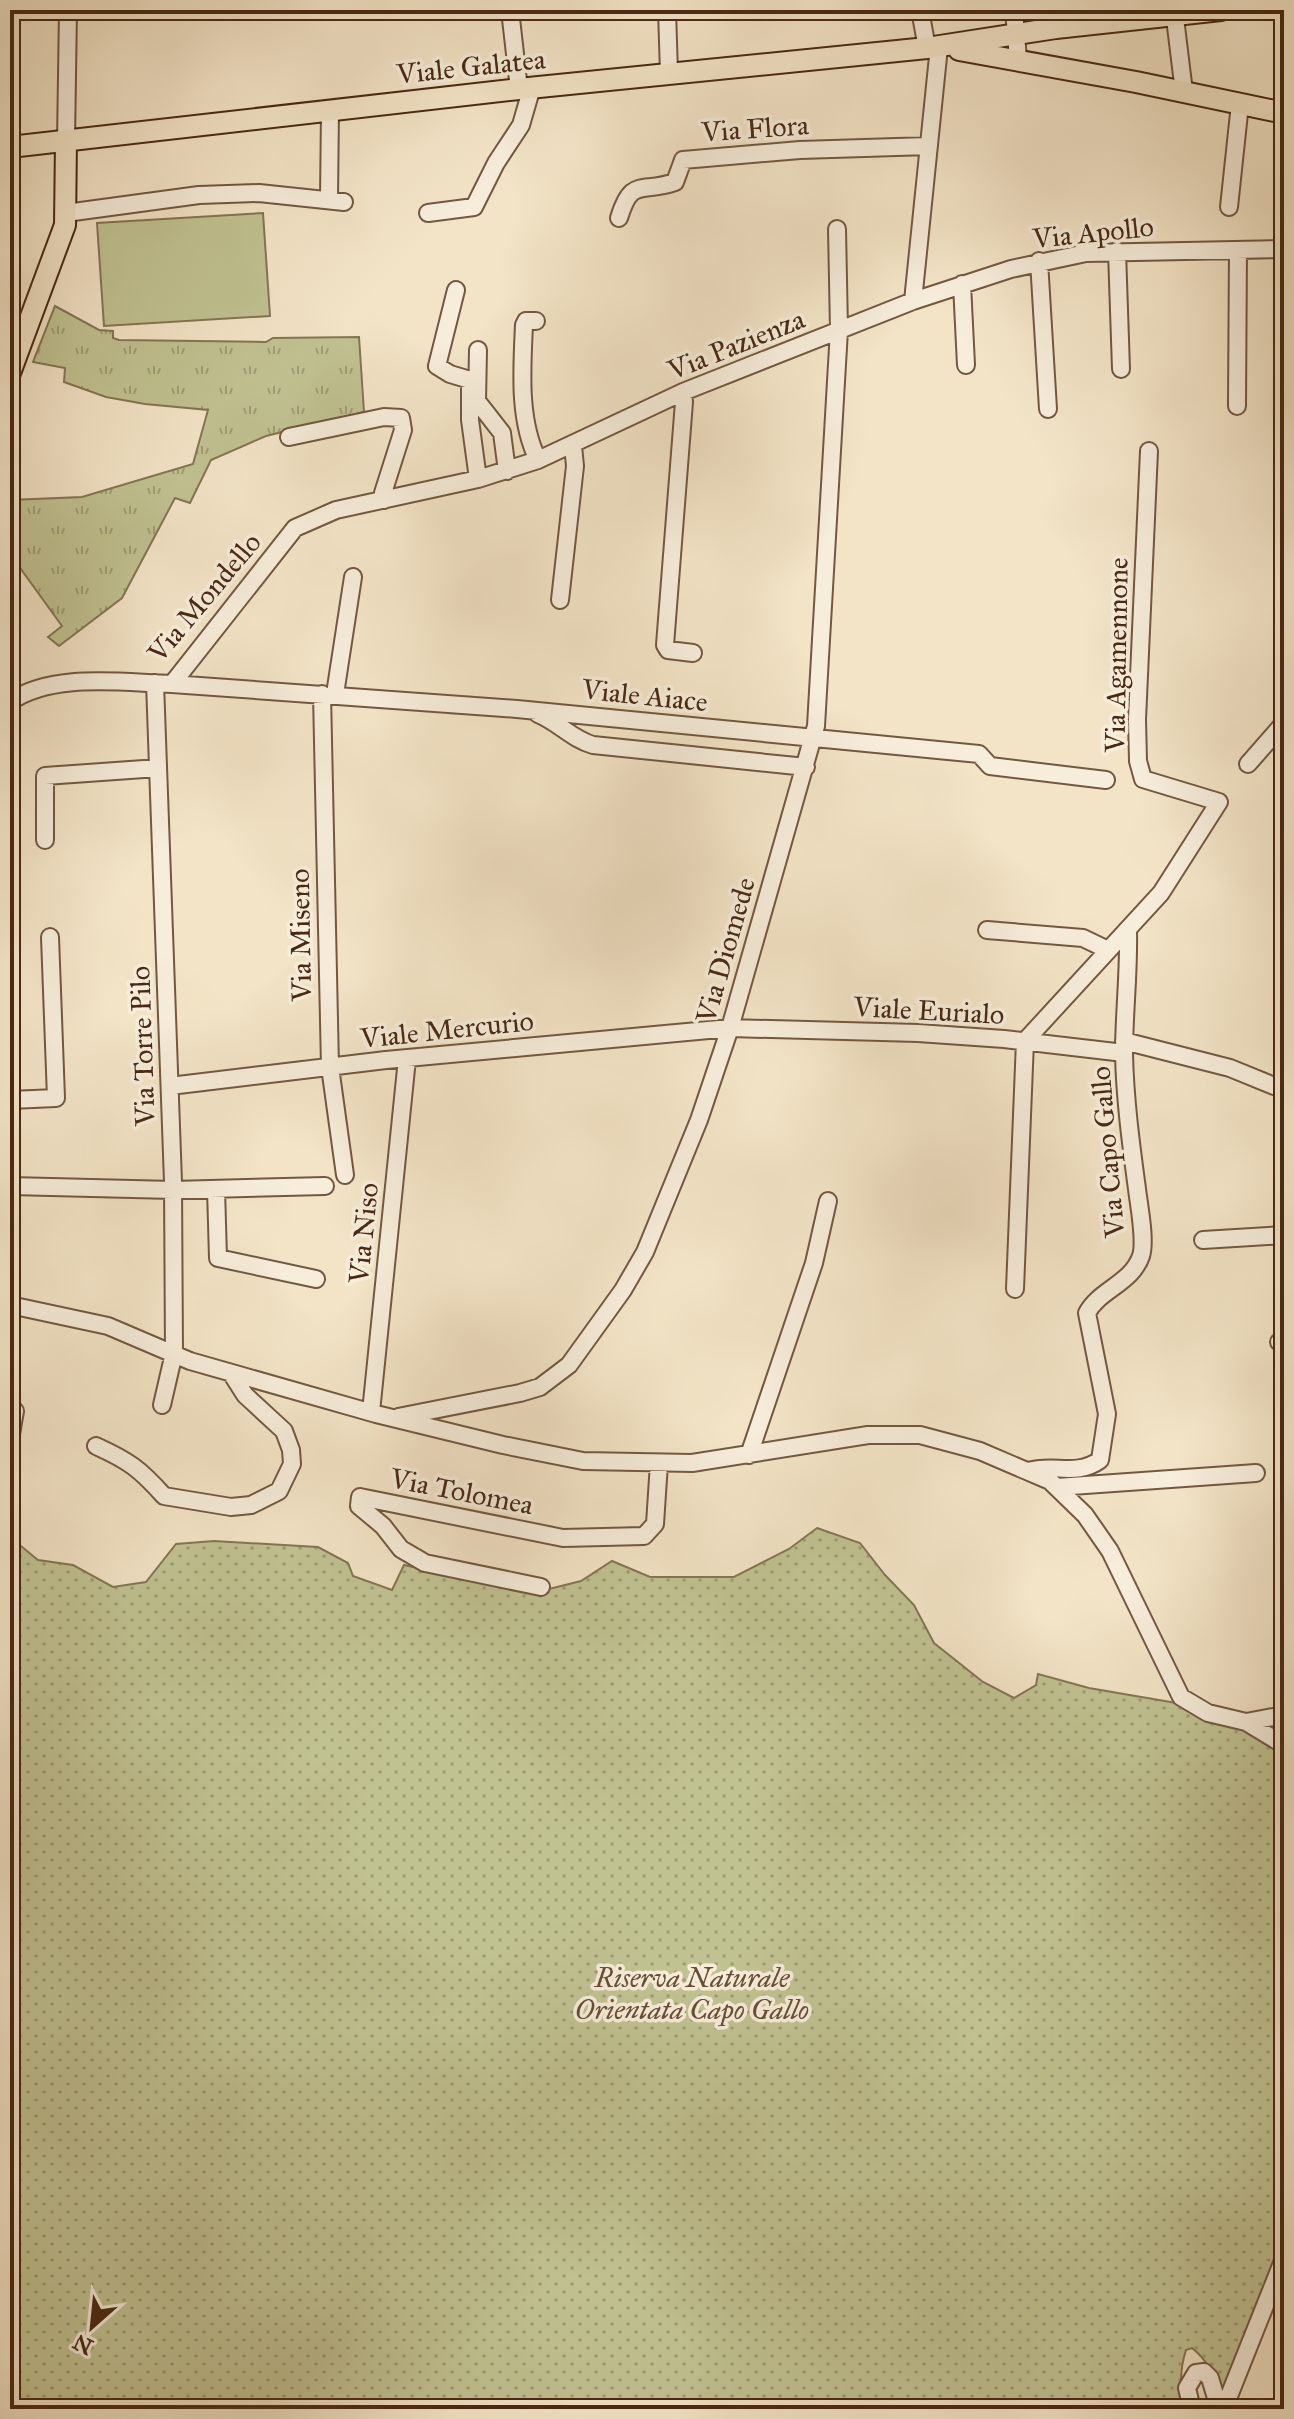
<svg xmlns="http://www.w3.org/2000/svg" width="1294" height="2419" font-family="'IM FELL Great Primer',serif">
<defs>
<pattern id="grass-tufts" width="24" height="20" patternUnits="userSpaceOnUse" patternTransform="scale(2)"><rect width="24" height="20" fill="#c1c292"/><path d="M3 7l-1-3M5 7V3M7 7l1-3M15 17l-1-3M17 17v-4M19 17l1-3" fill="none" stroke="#9f9e76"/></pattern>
<pattern id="park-dots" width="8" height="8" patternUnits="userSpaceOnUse" patternTransform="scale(2)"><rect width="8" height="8" fill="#c1c292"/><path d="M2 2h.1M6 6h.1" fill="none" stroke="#9f9e76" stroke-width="1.8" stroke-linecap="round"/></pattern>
</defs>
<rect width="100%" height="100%" fill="#f3e4c7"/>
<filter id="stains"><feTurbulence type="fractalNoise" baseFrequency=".0025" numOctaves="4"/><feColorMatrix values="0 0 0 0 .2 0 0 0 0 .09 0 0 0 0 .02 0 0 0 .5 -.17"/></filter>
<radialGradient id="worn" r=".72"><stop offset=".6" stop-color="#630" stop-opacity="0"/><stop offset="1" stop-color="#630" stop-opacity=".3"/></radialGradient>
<path fill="url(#grass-tufts)" stroke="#847653" stroke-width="2" d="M55 306 99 330 113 331V338L119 340 266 342 273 338 359 337 364 412 266 436 211 460 190 503 175 498 122 598 59 646 48 637 62 626 15 561 10 558V500L82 497 193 464 208 410 145 404 106 397 64 382 65 368 33 362Z"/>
<path fill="url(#park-dots)" stroke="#847653" stroke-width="2" d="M817 1528 860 1543 885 1575 914 1605 934 1643 983 1682 1014 1698 1036 1685 1038 1674 1089 1688 1182 1704 1250 1730 1284 1751V2238L1225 2393 1219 2392C1214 2374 1207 2360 1192 2348L1186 2350C1180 2368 1180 2390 1184 2409H10V1537L38 1560 73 1565 113 1587 146 1582 176 1544 214 1541 318 1547 348 1563 353 1576 392 1590 404 1565 533 1593 581 1581 612 1561 650 1577H734L789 1549Z"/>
<path fill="#c1c292" stroke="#847653" stroke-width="2" d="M263 213 270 316 104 326 97 223Z"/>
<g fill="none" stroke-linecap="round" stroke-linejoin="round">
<defs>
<path id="minor" d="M510 10 519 89
M667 10 669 73
M920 10 927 48
M1014 10 1018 59
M1174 10 1184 92
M66 141 68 10
M329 199 330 110
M1229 207 1240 104
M66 213 199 195 259 193 344 202
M428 213 474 207 496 163 521 125 532 87
M619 218C632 176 641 194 675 182L683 160 800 150 929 146
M1117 251 1121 369
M1039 261 1048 409
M962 284 966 365
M456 290 437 366 450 374 470 380V420L478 479
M913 301 939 47
M536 321H526L524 325C522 369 518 420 538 460
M478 350 477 401 502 433 507 471
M683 392 684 402 665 645 668 650 693 653
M1237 406 1238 250
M289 437 384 417 401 418 403 430 383 493 384 500
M560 600 575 466 573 446
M155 683 173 1182 174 1353 162 1405
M172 684 517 709 979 754 990 766 1106 780
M322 694 330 1067 345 1175
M335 694 353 577
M10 702C52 672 123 683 172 684L295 528 336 510 478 479 538 460 683 392 913 301 1011 269 1086 253 1284 249
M538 714C558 722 572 739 593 745L806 767
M1248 764 1284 723
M45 840V776L158 768
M987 930 1083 938 1108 950
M1124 1041 1230 1068 1284 1090
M170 1086 386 1060 730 1028 918 1033 1004 1039 1124 1053
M10 1100 56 1098 50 937
M10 1186 173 1190 325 1186
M216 1189 218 1258 316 1279
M1203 1240 1284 1235
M1015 1289 1025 1041 1161 893 1219 802 1143 779 1138 761 1137 720 1149 451
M10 1305 108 1326 190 1361 376 1414 503 1445 583 1461 692 1463 868 1435H920L980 1451 1050 1481 1085 1515 1110 1551 1181 1697 1208 1713 1246 1722 1284 1745
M1279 1342H1284
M10 1406 15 1411 10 1440
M371 1412 407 1059
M398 1417 520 1393 540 1387 569 1365 623 1290 645 1252 699 1120 730 1028 816 726 839 330 837 229
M96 1446C129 1461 140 1469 164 1496L231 1507 251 1505 279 1491 292 1464 291 1450 284 1431 245 1395 231 1373
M749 1455 814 1263 828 1201
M1028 1471C1054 1463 1076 1477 1100 1460L1107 1414 1087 1313C1099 1290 1132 1283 1141 1256 1146 1241 1139 1206 1137 1189 1131 1144 1125 1100 1124 1054 1124 1013 1129 973 1128 932
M1057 1487 1256 1473
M541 1587 425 1563 401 1549 383 1526 359 1506 360 1497 563 1538 644 1536 655 1524 659 1463
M1246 1722 1284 1715
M1192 2409 1187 2388 1196 2373 1204 2372 1210 2378 1216 2398 1223 2401 1229 2396 1284 2258"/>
<path id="major" d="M959 50 1136 82 1284 113
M10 147 519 89 927 48 1056 28 1221 10
M10 373 65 225 66 141"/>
</defs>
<use href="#minor" stroke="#735841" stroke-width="20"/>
<use href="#major" stroke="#482914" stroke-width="24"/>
<use href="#minor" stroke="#f7eddb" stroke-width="16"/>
<use href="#major" stroke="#f3e4c7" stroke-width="20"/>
</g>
<g text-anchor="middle" stroke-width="7" stroke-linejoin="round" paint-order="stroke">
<g font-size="28" fill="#482914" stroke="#f7eddb">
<text transform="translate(471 66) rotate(-6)" y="10">Viale Galatea</text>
<text transform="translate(755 128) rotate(-4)" y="10">Via Flora</text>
<text transform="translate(1093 232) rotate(-6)" y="10">Via Apollo</text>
<text transform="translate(736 344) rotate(-22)" y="10">Via Pazienza</text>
<text transform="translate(204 597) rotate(-50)" y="10">Via Mondello</text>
<text transform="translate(1116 655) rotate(-89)" y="10">Via Agamennone</text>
<text transform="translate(645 695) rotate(6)" y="10">Viale Aiace</text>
<text transform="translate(300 935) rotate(-91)" y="10">Via Miseno</text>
<text transform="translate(725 950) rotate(-74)" y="10">Via Diomede</text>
<text transform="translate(929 1010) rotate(3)" y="10">Viale Eurialo</text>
<text transform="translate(447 1029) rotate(-6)" y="10">Viale Mercurio</text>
<text transform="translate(142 1046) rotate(-92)" y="10">Via Torre Pilo</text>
<text transform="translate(1107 1152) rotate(-95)" y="10">Via Capo Gallo</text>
<text transform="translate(363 1233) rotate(-84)" y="10">Via Niso</text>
<text transform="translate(462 1491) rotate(11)" y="10">Via Tolomea</text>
</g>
<g font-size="28" font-style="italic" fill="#664f34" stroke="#f7eddb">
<text x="692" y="1987">Riserva Naturale<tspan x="692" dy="32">Orientata Capo Gallo</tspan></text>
</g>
</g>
<rect width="1294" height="2419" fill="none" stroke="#f3e4c7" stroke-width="40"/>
<rect x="12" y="12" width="1270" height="2395" fill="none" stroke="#482914" stroke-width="4"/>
<rect x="20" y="20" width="1254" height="2379" fill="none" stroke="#482914" stroke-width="2"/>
<g transform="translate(92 2327) rotate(207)" stroke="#f7eddb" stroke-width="6" paint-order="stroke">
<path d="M0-6L14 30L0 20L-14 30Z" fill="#482914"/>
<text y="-12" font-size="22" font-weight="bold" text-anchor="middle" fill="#482914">N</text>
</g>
<rect width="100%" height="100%" filter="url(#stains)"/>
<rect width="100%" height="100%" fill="url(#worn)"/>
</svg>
